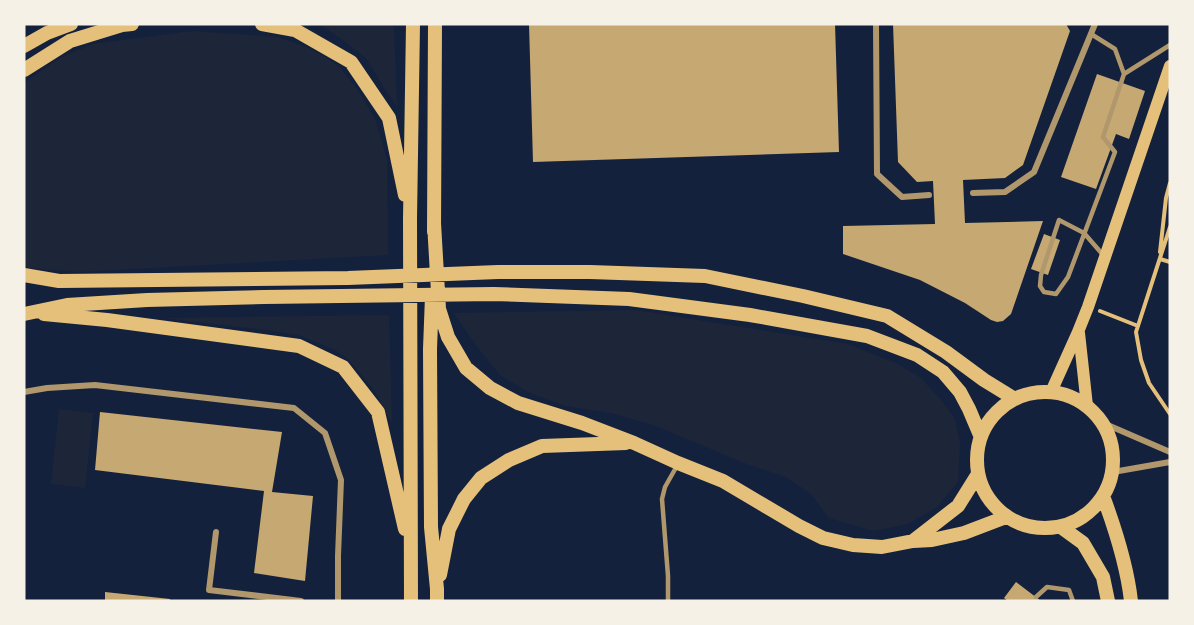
<svg xmlns="http://www.w3.org/2000/svg" width="1194" height="625" font-family="'Nunito Sans',sans-serif">
<rect width="100%" height="100%" fill="#14213d"/>
<path fill="#1d2539" d="M315 24H394L397 106 384 88 367 59 343 40 322 26Z
M193 31 278 37 309 48 338 65 358 90 375 119 387 159 388 255 79 272 28 268 24 266V83L58 59 92 44Z
M636 310 848 344 898 364 921 378 942 401 955 419 960 444 958 482 936 508 908 524 873 531 829 518 811 494 786 477 744 463 656 426 611 413 565 406 528 392 500 375 477 347 454 313Z
M389 315 392 423 374 390 347 358 335 350 301 336 274 331 163 318Z
M59 409 93 413 85 488 51 484Z"/>
<path fill="#c6a872" d="M529 24H835L839 152 533 162Z
M893 24H1066L1070 31 1023 165 1005 178 963 180 965 223 1043 221 1011 314 1003 321 997 322 991 320 965 303 920 280 843 254V226L935 224 933 181 917 182 898 162Z
M1097 74 1145 91 1129 139 1116 134 1096 189 1061 177Z
M1044 234 1060 240 1048 275 1031 269Z
M100 412 282 432 272 492 313 496 305 581 254 573 264 491 95 470Z
M1016 582 1041 601H1008L1004 598Z
M105 592 170 599V601H105Z"/>
<g fill="none" stroke-linecap="round" stroke-linejoin="round">
<path stroke="#e5c07b" stroke-width="4" d="M1170 227 1136 332 1141 360 1149 383 1170 414
M1160 252 1166 198 1170 183
M1160 259 1170 262
M1100 311 1138 326"/>
<path stroke="#b1986c" stroke-width="4.5" d="M1091 34 1115 49 1124 74 1103 137 1115 152 1068 277 1056 294 1044 292 1040 286 1041 275 1059 220 1084 233 1104 256
M1124 74 1170 45
M1036 597 1047 587 1069 590 1073 601
M668 601V576L662 499 665 487 678 464"/>
<path stroke="#b1986c" stroke-width="6" d="M876 24 877 174 902 197 929 195
M973 193 1005 192 1034 172 1095 24
M24 392 47 388 95 385 294 408 325 433 341 480 338 556V601
M1103 423 1170 452
M1113 472 1170 462
M216 532 209 590 301 601"/>
<path stroke="#e5c07b" stroke-width="12" d="M1079 333 1087 406
M1051 392 1078 332 1088 307 1170 66"/>
<path stroke="#e5c07b" stroke-width="14" d="M262 24 295 30 351 62 389 118 405 195
M24 46 47 33 71 24
M24 70 70 41 122 25 132 24
M434 223 439 309 448 337 466 368 490 388 518 403 582 423 634 443 678 463 723 481 799 526 823 538 853 545 882 547 913 541 932 540 964 533 1006 517
M434 232 435 24
M24 275 59 281 348 278 498 272H590L705 276 803 296 887 316 946 352 984 380 1015 399
M432 296 430 349 431 527 437 589V601
M24 314 67 305 147 300 264 297 494 294 629 299 750 315 867 336 917 355 943 372 960 392 969 409 980 435
M44 314 107 320 299 346 343 367 378 412 405 529
M977 460a68 68 0 1 1 136 0a68 68 0 1 1-136 0Z
M1103 496C1116 531 1127 565 1131 601
M1061 527 1083 543 1103 577 1108 601
M913 541 958 506 978 474
M440 575 449 529 464 499 481 478 509 460 542 446 626 443
M411 601 410 219 413 24"/>
</g>
<rect width="1194" height="625" fill="none" stroke="#f6f1e7" stroke-width="51"/>
</svg>
